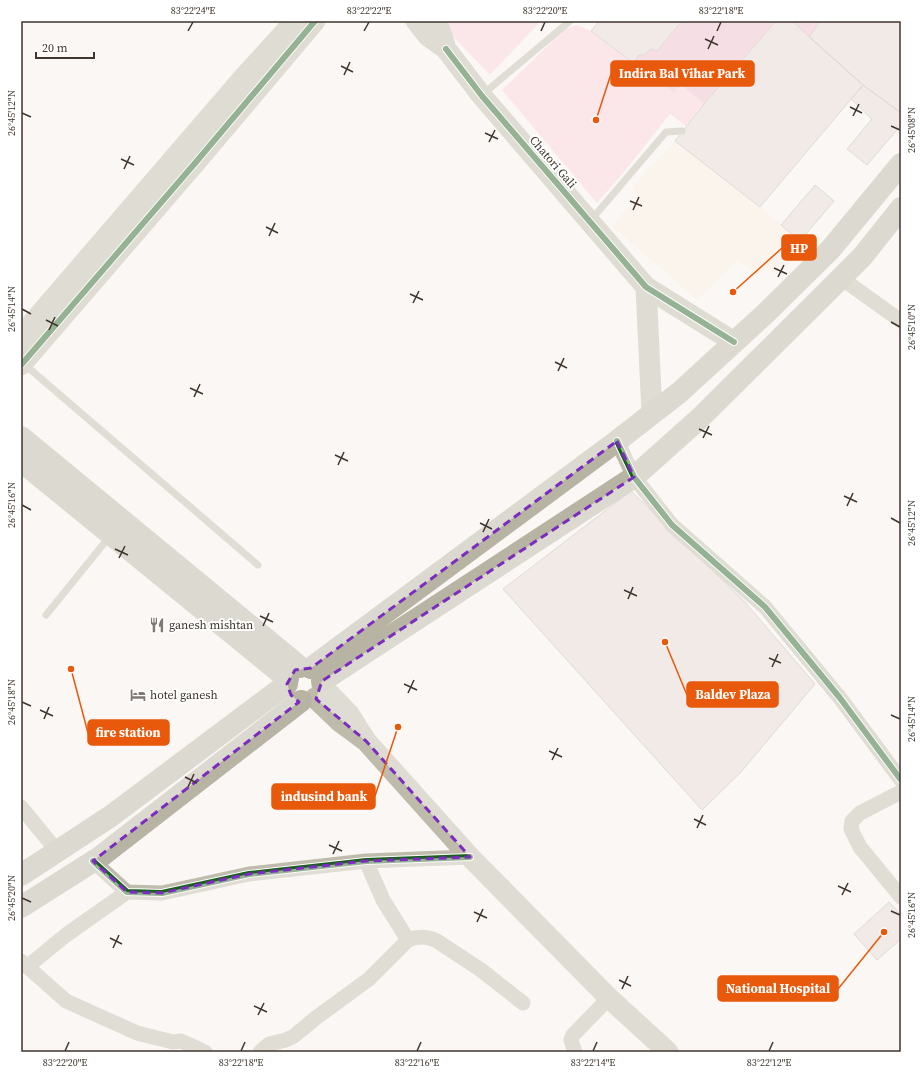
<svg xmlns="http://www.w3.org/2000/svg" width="922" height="1073" font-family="'Source Serif 4',serif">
<rect width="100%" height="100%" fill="#faf7f4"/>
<path fill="#fcf0e5" d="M675 141 760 207 800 241 794 251 793 260 786 267 774 274 766 268 758 275 737 260 697 300 612 226 638 195 632 190 644 172Z"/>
<path fill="#fdd3de" d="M438 21H541L490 75Z
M577 25 591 31 674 93 681 85 704 104 686 126 670 114 623 173 597 203 502 90 565 29Z"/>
<path fill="#f1c2d0" d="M682 21H776L704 104 681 85 674 93 633 63 639 55H644L651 49 657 51Z
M792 21H821L809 37Z"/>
<path fill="#e8dad6" stroke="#beb6b4" d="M599 21H682L657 51 651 49 644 55H639L633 63 591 31Z
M776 21H792L863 85 760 207 675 141 704 104Z
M821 21H901V113L863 85 809 37Z
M863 85 901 113V125L867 165 847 149 872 119 851 99Z
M815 185 834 201 800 241 781 225Z
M631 491 744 601 815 684 741 772 702 810 503 589Z
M889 902 901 915V939L877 960 854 934Z"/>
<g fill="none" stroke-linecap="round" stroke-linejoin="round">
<path stroke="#c0bcad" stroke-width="7" d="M483 94 570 21
M591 220 666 132 682 131
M24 364 258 565
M46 615 110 536"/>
<path stroke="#c0bcad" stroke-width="15" d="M841 278 901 321
M617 441 634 477 672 525 765 607 840 698 901 780
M901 792 860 813 852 821 851 829 860 847 901 897
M21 807 57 851
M93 861 127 892 162 893 249 874 366 861 470 857
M408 940C418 936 426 936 437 941L481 970 523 1003
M21 961 66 1001 137 1033 173 1042 181 1041 205 1052
M27 967 66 935 127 892
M260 1052 269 1044 286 1040 294 1036 317 1017 369 979 408 940 383 900 366 861
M575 1052 571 1040 573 1035 609 998"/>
<path stroke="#bebbaa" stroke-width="21" d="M416 21 428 36 446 49 440 30 433 21
M446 49 482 96 646 287 734 342
M646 287 652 413
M21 336 243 78 295 21
M21 365 196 162 315 21
M315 698 339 721 366 741 349 714 322 686
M366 741 470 857 609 998 668 1052"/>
<path stroke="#b8b4a4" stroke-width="22" d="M21 437 300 667
M21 461 288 679
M311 668 617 441 680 392 767 312 830 250 901 164
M322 681 634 477 700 418 841 278 862 257 901 208
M21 875 111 816 287 684
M21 907 100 857 301 701"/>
<defs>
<path id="cycleway" d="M446 49 482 96 646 287 734 342
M21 365 196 162 315 21
M617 441 634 477 672 525 765 607 840 698 901 780
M93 861 127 892 162 893 249 874 366 861 470 857"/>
</defs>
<use href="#cycleway" stroke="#fff" stroke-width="8"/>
<use href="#cycleway" stroke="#1b5e20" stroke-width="6"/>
</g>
<path d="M0 0H922V1073H0ZM617 441 634 477 322 681 316 699 366 741 470 857 366 861 249 874 162 893 127 892 93 861 299 702 291 695 287 684 295 670 311 668Z" fill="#faf7f4" fill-opacity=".55" fill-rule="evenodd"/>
<path fill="none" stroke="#7b2cbf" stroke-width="3" stroke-dasharray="8 5" stroke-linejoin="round" d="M617 441 634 477 322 681 316 699 366 741 470 857 366 861 249 874 162 893 127 892 93 861 299 702 291 695 287 684 295 670 311 668Z"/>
<path fill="none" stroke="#3f352c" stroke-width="1.5" d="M188 31 193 22M364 31 369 22M541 31 545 22M717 31 721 22M705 39 718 45M708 49 714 36M341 66 353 72M344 75 350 62M850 107 862 113M22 113 31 117M853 116 859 104M891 126 900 130M485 133 498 139M489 142 495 130M121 159 134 165M124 169 130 156M630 201 642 206M633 210 639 197M266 227 278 233M269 236 275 223M774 268 787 274M778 277 784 265M410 294 423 300M413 303 419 291M22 309 31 314M46 320 58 326M891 322 900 327M49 330 55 317M555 362 567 368M558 371 564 358M190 388 203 394M194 397 200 384M699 429 712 435M703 438 709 426M335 455 348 461M338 465 344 452M844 496 857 502M22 505 31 510M847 506 853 493M891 518 900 523M480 523 492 529M483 532 489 519M115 549 128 555M119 558 125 546M624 590 637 596M628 599 633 587M260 616 273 622M263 626 269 613M769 658 781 663M772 667 778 654M404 684 417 690M408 693 414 680M22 702 31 706M40 710 53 716M891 715 900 719M44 719 49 707M549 751 562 757M552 760 558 748M185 777 197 783M188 787 194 774M694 819 706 825M697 828 703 815M329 845 342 851M333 854 339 841M838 886 851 892M842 895 848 883M22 898 31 902M891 911 900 915M474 912 487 918M477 922 483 909M110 938 122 944M113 948 119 935M619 980 631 986M622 989 628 976M254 1006 267 1012M258 1015 264 1003M65 1051 69 1042M241 1051 245 1042M417 1051 421 1042M593 1051 597 1042M769 1051 773 1042"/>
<defs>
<symbol id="restaurant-bare" viewBox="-9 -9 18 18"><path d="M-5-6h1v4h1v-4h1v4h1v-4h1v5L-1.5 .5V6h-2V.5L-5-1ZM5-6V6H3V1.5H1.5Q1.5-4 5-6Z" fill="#807972" stroke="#fff" stroke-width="2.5" paint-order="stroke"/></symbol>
<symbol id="hotel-bare" viewBox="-9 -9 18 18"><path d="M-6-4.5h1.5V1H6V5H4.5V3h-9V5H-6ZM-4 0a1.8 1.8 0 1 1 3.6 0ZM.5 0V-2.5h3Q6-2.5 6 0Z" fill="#807972" stroke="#fff" stroke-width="2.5" paint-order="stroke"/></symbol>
</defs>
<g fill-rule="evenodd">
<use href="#restaurant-bare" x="146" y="614" width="22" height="22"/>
<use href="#hotel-bare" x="127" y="684" width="22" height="22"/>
</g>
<g text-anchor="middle" stroke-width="4" stroke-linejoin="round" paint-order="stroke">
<g font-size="12" fill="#3f352c" stroke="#fff">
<text transform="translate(553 162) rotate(49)" y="4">Chatori Gali</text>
</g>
<g font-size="12" fill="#3f352c" stroke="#fff" text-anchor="start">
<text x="169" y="629">ganesh mishtan</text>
<text x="150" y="699">hotel ganesh</text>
</g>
</g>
<path fill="none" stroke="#e8590c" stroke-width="1.5" d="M596 120L611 74M733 292L782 248M665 642L687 695M71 669L88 733M398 727L375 796M884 932L838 989"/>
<g fill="#e8590c" stroke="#fff" stroke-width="1.5">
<circle cx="596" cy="120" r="4"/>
<circle cx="733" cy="292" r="4"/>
<circle cx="665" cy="642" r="4"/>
<circle cx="71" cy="669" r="4"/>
<circle cx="398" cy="727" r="4"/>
<circle cx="884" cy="932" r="4"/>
</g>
<g fill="#e8590c" stroke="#e8590c" stroke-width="1.5">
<rect x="611" y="61" width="143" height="25" rx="4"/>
<rect x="782" y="235" width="34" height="25" rx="4"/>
<rect x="687" y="682" width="91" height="25" rx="4"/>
<rect x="88" y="720" width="81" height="25" rx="4"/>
<rect x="272" y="784" width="103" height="25" rx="4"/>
<rect x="718" y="976" width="120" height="25" rx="4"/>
</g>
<g font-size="13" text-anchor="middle" font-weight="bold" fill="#fff">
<text x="682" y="78">Indira Bal Vihar Park</text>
<text x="799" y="253">HP</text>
<text x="733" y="699">Baldev Plaza</text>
<text x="128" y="737">fire station</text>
<text x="324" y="801">indusind bank</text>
<text x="778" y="993">National Hospital</text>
</g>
<rect width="922" height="1073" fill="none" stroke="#ffffff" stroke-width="44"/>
<path d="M36 52v6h58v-6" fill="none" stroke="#3f352c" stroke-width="2"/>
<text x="42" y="52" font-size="12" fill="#3f352c" stroke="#ffffff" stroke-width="3" paint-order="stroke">20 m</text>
<rect x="22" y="22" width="878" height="1029" fill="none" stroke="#3f352c" stroke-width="1.5"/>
<g font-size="10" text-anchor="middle" fill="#3f352c">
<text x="193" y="14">83°22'24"E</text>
<text x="369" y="14">83°22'22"E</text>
<text x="545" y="14">83°22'20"E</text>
<text x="721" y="14">83°22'18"E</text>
<text transform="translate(11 113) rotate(-90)" y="4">26°45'12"N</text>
<text transform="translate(911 130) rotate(-90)" y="4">26°45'08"N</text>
<text transform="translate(11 309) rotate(-90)" y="4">26°45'14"N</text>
<text transform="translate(911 327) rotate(-90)" y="4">26°45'10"N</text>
<text transform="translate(11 505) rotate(-90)" y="4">26°45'16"N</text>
<text transform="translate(911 523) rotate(-90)" y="4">26°45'12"N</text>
<text transform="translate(11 702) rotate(-90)" y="4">26°45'18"N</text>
<text transform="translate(911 719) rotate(-90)" y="4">26°45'14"N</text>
<text transform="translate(11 898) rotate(-90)" y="4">26°45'20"N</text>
<text transform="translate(911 915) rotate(-90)" y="4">26°45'16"N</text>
<text x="65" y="1066">83°22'20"E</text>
<text x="241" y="1066">83°22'18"E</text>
<text x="417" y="1066">83°22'16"E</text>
<text x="593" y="1066">83°22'14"E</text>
<text x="769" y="1066">83°22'12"E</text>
</g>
</svg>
